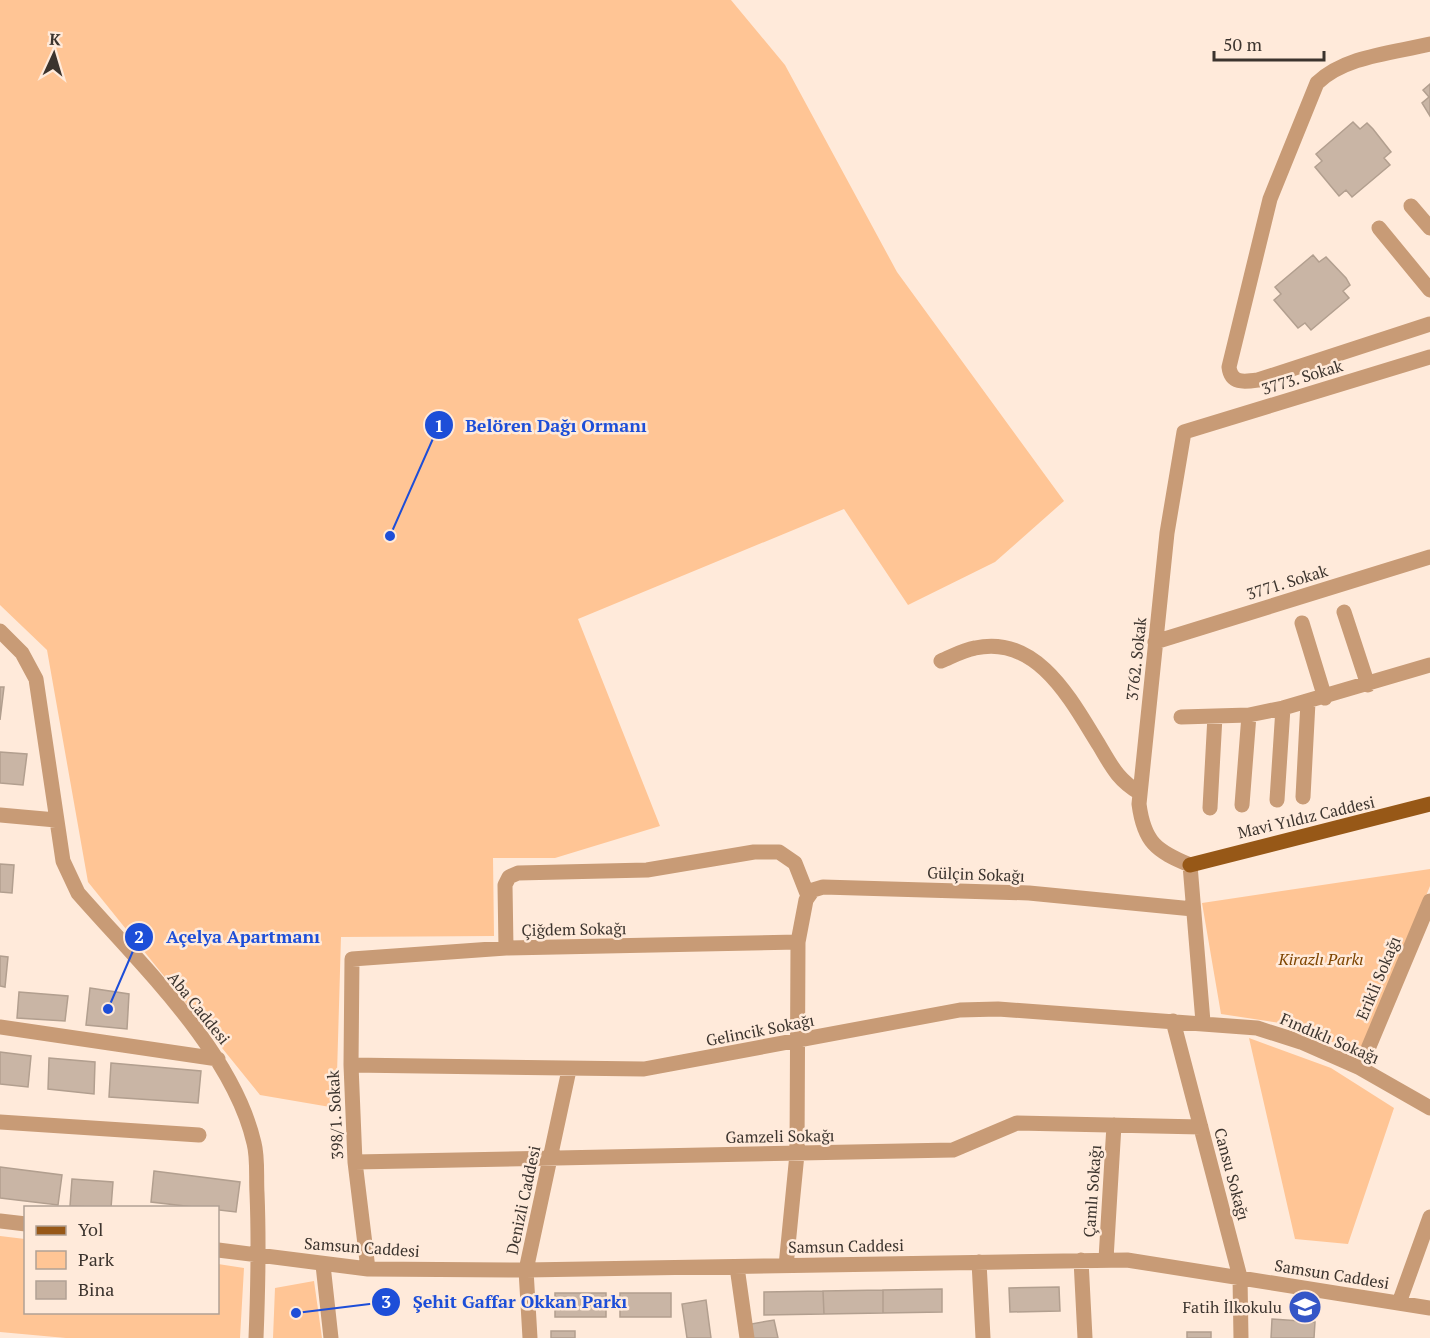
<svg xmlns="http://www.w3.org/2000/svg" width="1430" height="1338" font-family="'PT Serif',serif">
<rect width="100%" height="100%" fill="#ffeada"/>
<path fill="#ffc595" d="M0 0H731L785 65 897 272 1064 501 995 562 908 605 844 509 578 619 660 826 555 858H493L494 936 341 937 336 1108 260 1095 88 882 47 650 0 605Z
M1430 869V886L1362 1054 1287 1024 1221 1014 1202 903Z
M1249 1038 1331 1068 1394 1108 1348 1244 1295 1239Z
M0 1236 25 1239 26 1312H218V1264L244 1268 240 1338H66L0 1332Z
M314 1281 322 1338H273L275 1288Z"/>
<path fill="#c9b5a5" stroke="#b29f8f" stroke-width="1.5" d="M1430 84V116L1422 103 1429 97 1423 90Z
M1353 122 1360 129 1367 123 1373 129 1391 152 1384 158 1390 165 1352 197 1346 190 1339 196 1315 167 1322 161 1316 154Z
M1313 255 1319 262 1326 257 1346 278 1350 285 1343 291 1349 298 1311 330 1305 323 1298 328 1274 300 1281 294 1275 287Z
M0 687H4L0 720Z
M0 752 27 754 23 785 0 783Z
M0 864 14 865 12 893 0 892Z
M0 956 8 957 5 987 0 986Z
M90 988 129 994 127 1029 86 1025Z
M19 992 68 996 65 1021 17 1018Z
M0 1052 31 1056 28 1087 0 1084Z
M49 1058 95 1062 94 1094 48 1089Z
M111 1063 201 1071 198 1103 109 1097Z
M0 1167 62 1175 58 1205 0 1198Z
M154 1171 240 1182 236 1212 151 1202Z
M72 1179 113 1182 111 1208 70 1206Z
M1059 1287 1060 1311 1010 1312 1009 1288Z
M942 1289V1312L883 1313V1290Z
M883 1290V1313L824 1314 823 1291Z
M823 1291 824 1314 764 1315V1292Z
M555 1293H606V1317H555Z
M620 1293H671V1317H620Z
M706 1300 711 1338H687L682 1304Z
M1272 1319 1315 1322 1314 1338H1271Z
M774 1320 778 1338H753L751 1324Z
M551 1331H575V1338H551Z
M1187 1332H1211V1338H1187Z"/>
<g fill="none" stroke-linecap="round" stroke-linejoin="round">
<path stroke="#c89b76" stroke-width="15" d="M1430 44C1393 53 1345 56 1317 83L1270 199 1229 367C1231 384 1244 382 1258 380L1430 324
M1411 206 1430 228
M1379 228 1430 290
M1344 612 1368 685
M1302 623 1325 698
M0 631 22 653 36 679 63 861 78 893C139 963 233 1051 254 1143 258 1158 256 1177 257 1193 259 1241 258 1289 256 1338
M1155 642 1430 557
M941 661C951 657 963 650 975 648 1038 634 1072 702 1099 745 1112 767 1118 780 1140 793
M1181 717 1249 715 1283 708 1430 665
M1303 797 1308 702
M1277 800 1283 708
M1242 805 1249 715
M1210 808 1215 716
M0 815 56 820
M506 948 505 885 509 877 518 873 647 870 754 852H779L795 863 808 896
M1173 1021 1240 1277 1241 1338
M1203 1022 1190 865C1156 851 1144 842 1139 804L1167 533 1184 432 1430 357
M0 1027 218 1059
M351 1065 644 1069 960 1010 998 1009 1257 1028 1301 1042 1360 1068 1430 1108
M1360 1068 1430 901
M0 1122 199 1135
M355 1162 953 1150 1017 1123 1201 1127
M0 1221 26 1224
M218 1250 368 1269 526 1270 1127 1260 1430 1308
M1106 1259 1114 1125
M1081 1260 1085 1338
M979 1262 983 1338
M323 1265 331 1338
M786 1266 797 1154 798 942 806 900 813 890 823 887 1029 893 1193 909
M737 1267 747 1338
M368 1269 355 1162 351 1065 352 959 506 948 798 942
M1399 1303 1430 1217
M530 1338 526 1270 569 1070"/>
<path stroke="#975817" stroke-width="15" d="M1190 865 1430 804"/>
</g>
<defs>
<symbol id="school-disc" viewBox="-11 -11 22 22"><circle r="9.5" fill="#3456c7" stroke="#ffeada"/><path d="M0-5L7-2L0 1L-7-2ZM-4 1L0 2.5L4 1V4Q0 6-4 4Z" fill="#fff"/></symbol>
</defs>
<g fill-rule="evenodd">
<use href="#school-disc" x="1286" y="1288" width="38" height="38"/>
</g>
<g text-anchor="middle" stroke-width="5" stroke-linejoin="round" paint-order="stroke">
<g font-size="16" fill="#3c342e" stroke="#ffeada">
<text transform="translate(1302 377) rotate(-17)" y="6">3773. Sokak</text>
<text transform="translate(1287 582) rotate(-17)" y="6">3771. Sokak</text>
<text transform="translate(1136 659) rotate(-84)" y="6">3762. Sokak</text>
<text transform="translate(1306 817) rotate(-13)" y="6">Mavi Yıldız Caddesi</text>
<text transform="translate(976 874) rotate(2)" y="6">Gülçin Sokağı</text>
<text transform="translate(574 929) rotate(-1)" y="6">Çiğdem Sokağı</text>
<text transform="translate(1378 978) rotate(-67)" y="6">Erikli Sokağı</text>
<text transform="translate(199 1008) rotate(51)" y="6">Aba Caddesi</text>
<text transform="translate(760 1030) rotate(-11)" y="6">Gelincik Sokağı</text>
<text transform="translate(1330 1038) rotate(23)" y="6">Fındıklı Sokağı</text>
<text transform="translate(335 1115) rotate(-93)" y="6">398/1. Sokak</text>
<text transform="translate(780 1136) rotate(-1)" y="6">Gamzeli Sokağı</text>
<text transform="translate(1232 1174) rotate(75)" y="6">Cansu Sokağı</text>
<text transform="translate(1092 1191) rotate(-86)" y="6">Çamlı Sokağı</text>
<text transform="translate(523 1200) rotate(-78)" y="6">Denizli Caddesi</text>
<text transform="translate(846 1246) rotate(-1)" y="6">Samsun Caddesi</text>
<text transform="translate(362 1247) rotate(4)" y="6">Samsun Caddesi</text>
<text transform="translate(1332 1274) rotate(9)" y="6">Samsun Caddesi</text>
</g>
<g font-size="16" font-style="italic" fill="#7f4500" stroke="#ffeada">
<text x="1321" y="965">Kirazlı Parkı</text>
</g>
<g font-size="16" fill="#3c342e" stroke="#ffeada" text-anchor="end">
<text x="1282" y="1313">Fatih İlkokulu</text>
</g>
</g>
<path fill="none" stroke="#1d4ed8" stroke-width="2" d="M390 536L439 425M108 1009L139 937M296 1313L386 1302"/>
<g fill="#1d4ed8" stroke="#ffeada" stroke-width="2">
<circle cx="390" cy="536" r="6"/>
<circle cx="108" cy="1009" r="6"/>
<circle cx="296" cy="1313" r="6"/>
<circle cx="439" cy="425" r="15"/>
<circle cx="139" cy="937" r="15"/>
<circle cx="386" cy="1302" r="15"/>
</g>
<g font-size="18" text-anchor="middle" font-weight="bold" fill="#fff">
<text x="439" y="432">1</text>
<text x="139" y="943">2</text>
<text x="386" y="1308">3</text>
</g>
<g font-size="18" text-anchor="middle" font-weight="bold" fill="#1d4ed8" stroke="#ffeada" stroke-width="5" stroke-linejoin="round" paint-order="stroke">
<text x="556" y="432">Belören Dağı Ormanı</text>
<text x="243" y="943">Açelya Apartmanı</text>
<text x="520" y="1308">Şehit Gaffar Okkan Parkı</text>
</g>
<rect x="24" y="1206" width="195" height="108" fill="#ffeada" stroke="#b1a195" stroke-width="1.5"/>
<rect x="36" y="1226" width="30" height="9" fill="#975817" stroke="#b1a195" stroke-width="1.5"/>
<text x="78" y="1236" font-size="18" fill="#3c342e">Yol</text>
<rect x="36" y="1251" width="30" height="18" fill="#ffc595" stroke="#b1a195" stroke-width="1.5"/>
<text x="78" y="1266" font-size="18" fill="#3c342e">Park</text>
<rect x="36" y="1281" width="30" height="18" fill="#c9b5a5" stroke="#b1a195" stroke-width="1.5"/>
<text x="78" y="1296" font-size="18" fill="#3c342e">Bina</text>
<g transform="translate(54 54) rotate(4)" stroke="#ffeada" stroke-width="4.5" paint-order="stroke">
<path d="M0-4.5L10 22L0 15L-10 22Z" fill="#3c342e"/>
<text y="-9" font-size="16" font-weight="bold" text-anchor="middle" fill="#3c342e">K</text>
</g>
<path d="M1214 51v9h110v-9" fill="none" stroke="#3c342e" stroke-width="3"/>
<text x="1223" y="51" font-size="18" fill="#3c342e" stroke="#ffeada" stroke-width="4.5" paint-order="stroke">50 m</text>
</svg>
